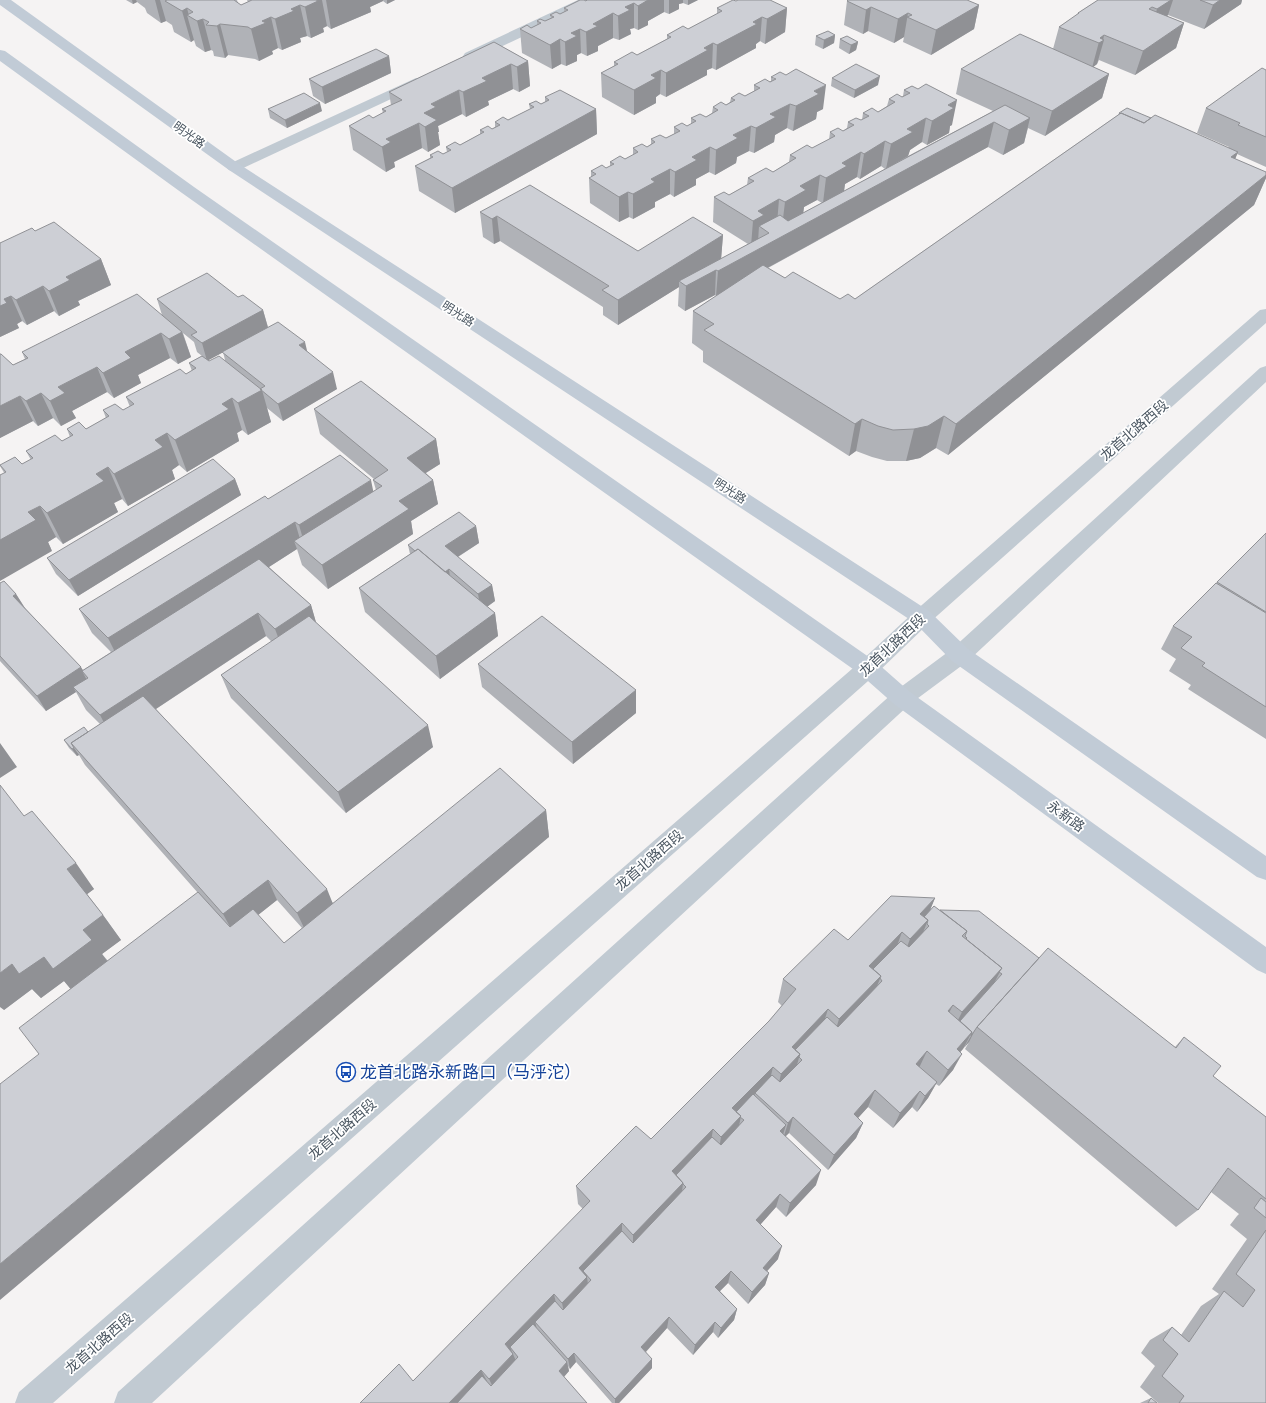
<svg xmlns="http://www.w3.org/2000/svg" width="1266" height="1403" font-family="Lato,'Noto Sans SC',sans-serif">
<rect width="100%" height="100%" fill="#f5f3f3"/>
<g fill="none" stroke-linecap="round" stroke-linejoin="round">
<path fill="#c1cad2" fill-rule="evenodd" d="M578 0H596L594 3 475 59 470 60 465 59 463 56 465 53Z
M416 78 421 79 423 82 421 85 239 170 234 172 229 170 226 167 229 164Z"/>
<path fill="#c1cad2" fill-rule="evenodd" d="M1266 309V323L929 623 876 674 53 1403H15L19 1392 860 662 915 611 1260 310Z
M1266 366V382L968 661 910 704 152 1403H114L118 1392 894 692 952 649 1260 368Z"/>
<path fill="#c1cbd6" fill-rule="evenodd" d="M0 0H11L239 164 929 611 968 649 1266 856V880L1257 877 952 661 915 623 229 170 0 5Z
M0 50 5 51 194 187 876 662 910 692 1266 947V974L1257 970 894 704 860 674 182 193 0 61Z"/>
</g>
<path fill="#b0b2b7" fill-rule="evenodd" d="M126 0H237L238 3 241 5 248 2 247 0H395L387 4 383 1 370 7 371 12 331 29 327 26 323 28 324 32 311 38 307 36 300 38 301 42 282 50 278 48 272 51 273 54 259 61 255 59 228 55 225 58 214 56 213 51 211 50 205 52 196 46 194 40 191 42 174 32 172 25 166 21 161 23 147 13 145 8 137 2 133 4Z
M587 0H698L688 5 683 3 679 4V9L669 14 664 12 648 21V25L638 30 634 28 630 29 631 34 619 40 613 38 598 46V51L587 56 581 53 577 55V61L566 66 561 64 552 69 522 53 520 29 531 28 537 25V21H545L551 18 550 15 560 14 564 12V8Z
M1098 0H1242L1241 4 1204 29 1168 15 1167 16 1184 23 1176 48 1135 75 1099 60 1097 64 1093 67 1109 74 1102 98 1045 136 1028 128 1024 143 1003 155 988 147 768 268 785 278 840 299H855L1118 115 1119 113 1151 118 1228 148 1229 147 1197 133 1206 108 1266 70V167L1237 154 1235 159 1266 172V178L1254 205 948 455 936 448 920 458 906 461H887L872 457 856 451 849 456 703 362V351L692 343 693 311 716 296 715 295 685 311 678 306 679 287 618 325 603 315V307L500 241 494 244 483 237 480 212 638 251 723 235 721 259 748 244 713 222 714 197 729 195 747 185 748 178 773 172 789 162 790 155 812 148 829 140 830 132 843 131 847 128 848 122 862 120 863 113 878 112 887 106 889 99 902 97 903 96 904 90 912 86 952 125 950 126 949 133 927 145 922 142 910 150 908 156 993 111 956 94 961 69 1053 49 1059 27 1077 15 1078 13ZM881 166 885 169 844 191 845 184 857 177 860 179ZM817 200 822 203 803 213 804 207Z
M736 1 787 8 785 32 765 44 760 41 756 44V48L716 70 712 68 707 70V75L666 97 660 94 656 97V103L634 115 602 97 601 73 614 66V62L637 55 667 39V35L688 29 717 14V8Z
M847 1 979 5 974 29 931 55 903 42 904 37 894 43 868 31 863 34 844 25Z
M835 35 834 43 823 49 815 45 816 36Z
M840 39 858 42 856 50 849 54 839 48Z
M494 42 528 61 530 86 519 92 513 89 488 101 489 105 466 117 462 114 438 126 439 132H438L440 145 428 152 422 148 394 162 395 167 386 172 353 150 349 126 373 118 383 113 382 109 391 105 389 92Z
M389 56 391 73 325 104 313 96 309 79Z
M771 77 823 109 817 112 816 119 793 131 787 128 775 135 774 142 754 153 749 151 737 157 736 163 715 175 709 172 696 179V185L674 197 670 194 655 202V207L633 219 629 217 619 222 590 203 589 178 591 177V171L606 168 610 167V162L625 159 633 155V148L647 147 651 144V139L666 138 674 134V127L687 126 691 124V118L706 117 712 113 713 107 726 105 730 102 731 98 745 96 754 91V85L771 81Z
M832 78 878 85 854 98 831 86Z
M545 97 596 109 597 134 455 213 419 191 415 166 430 158V155L443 154 447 152 446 147 460 145 480 134V130L492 129 495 127V122L508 120 530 109 529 104H541L545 102Z
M268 109 322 111 287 128 270 118Z
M35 231 101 259 111 285 78 301 80 305 59 316 54 311 27 325 22 321 17 324 19 328 0 337V243Z
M238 297 263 310 268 327 307 352 337 389 283 421 267 408 271 422 248 435 242 430 237 433 239 441 187 472 179 465 172 470 175 479 128 506 122 499 114 503 118 512 63 544 56 537 48 542 52 551 0 466 22 464 31 460 26 451 62 441 70 437 67 429H86L106 418 103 410H123L130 407 126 397 186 374 192 371 189 363 202 356 197 352 194 342 183 333 191 357 178 364 170 358 138 375 141 383 114 398 107 392 72 411 76 418 61 426 53 418 38 426 33 421 0 438V354L13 365 25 359 22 352 162 315 157 299ZM223 352 225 360 209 361 208 360Z
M314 409 436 439 440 464 426 473 433 480 438 504 411 521 413 534 328 589 302 565 297 549 269 567 311 605 316 623 433 747 346 813 231 698 221 675 272 642 266 636 156 709 333 903 546 810 549 837 39 1054 71 989 64 981 41 998 32 989 4 1010 24 816 94 889 87 894 103 915 121 940 102 954 108 961 198 893 85 765 79 755 77 756 69 748 64 740 88 732 100 724 86 710 76 692 46 711 0 661V583L16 594 25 608 83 670 111 652 92 633 79 609 268 499 373 492 376 490 373 480 374 479 320 434ZM277 900 302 928 284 943 258 915Z
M235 479 241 495 78 596 56 574 47 558Z
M476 526 479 543 458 557 492 585 495 601 487 607 495 613 498 636 440 679 365 612 359 588 410 554 408 545Z
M1266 533V739L1188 689 1191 685 1169 671 1176 659 1161 649 1173 626Z
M478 664 636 690V713L573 764 482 687Z
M935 898 930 909 940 910 1039 958 1175 1047 1184 1037 1213 1076 1266 1117V1403H1158L1140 1387 1155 1366 1141 1353 1150 1340 1172 1327 1181 1335 1201 1306 1219 1294 1212 1289 1247 1239 1230 1225 1237 1216 1239 1214 1211 1192 1198 1210 1176 1227 965 1049 969 1042 960 1052 953 1070 939 1086 936 1084 928 1098 917 1112 912 1107 893 1128 868 1107 858 1118 863 1123 856 1138 828 1170 789 1133 785 1136 816 1185 786 1217 776 1207 760 1225 778 1259 767 1271 769 1273 765 1285 748 1304 728 1283 720 1291 737 1309 734 1320 718 1338 713 1332 693 1355 667 1328 646 1352 652 1368 619 1403H612L576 1362 570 1369 568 1366 569 1371 564 1377 587 1403 413 1381 583 1209 578 1204 576 1186 651 1139 769 1021 782 1006 778 1002 783 979 848 940Z
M1151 1398 1157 1403H1140Z"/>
<path fill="#909195" d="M132 0H136L137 2 133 4Z
M155 0H160L166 21 161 23Z
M314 0H322L327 26 323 28 324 32 311 38 305 7Z
M326 0H383V1L370 7 371 12 331 29Z
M387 0H395L387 4Z
M644 0H664V12L648 21V25L638 30V6Z
M669 0H683V3L679 4V9L669 14Z
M688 0H698L688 5Z
M1166 0H1173L1168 15 1150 33 1157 9Z
M1220 0H1242L1241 4 1204 29 1213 5Z
M634 3V28L630 29 631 34 619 40 618 16 625 7Z
M300 5 307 36 300 38 301 42 282 50 275 19 291 9Z
M979 5 974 29 931 55 936 30Z
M871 7 868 31 863 34 866 10Z
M187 8 189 16 187 15 194 40 191 42 182 11Z
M787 8 785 32 765 44 767 19Z
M613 13V38L598 46V51L587 56 586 32 593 24Z
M908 13 904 37 894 43 898 19Z
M271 17 278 48 272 51 273 54 259 61 251 29 262 21Z
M762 17 760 41 756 44V48L716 70 717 45 753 22Z
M203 19 211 50 205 52 197 21Z
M1184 23 1176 48 1135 75 1143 51Z
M220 24 228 55 225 58 217 26Z
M580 29 581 53 577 55V61L566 66 565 42 571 33Z
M835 35 834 43 823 49 824 40Z
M1104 35 1103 41 1104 40 1097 64 1092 68 1100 38Z
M560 39 561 64 552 69 550 45Z
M858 42 856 50 849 54 851 45Z
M713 43 712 68 707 70V75L666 97V73L704 48Z
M389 56 391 73 325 104 322 87Z
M528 61 530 86 519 92 517 67Z
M511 64 513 89 488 101 489 105 466 117 463 92 482 78Z
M661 70 660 94 656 97V103L634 115V90L651 75Z
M1109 74 1102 98 1045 136 1052 111Z
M880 76 878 85 854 98 855 90Z
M826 85 823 109 817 112 816 119 793 131 796 106 814 91Z
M459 90 462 114 438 126 439 132H438L440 145 428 152 425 127 424 113 431 104Z
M957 100 952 125 950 126 949 133 927 145 932 121 948 105Z
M320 103 322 111 287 128 285 120Z
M790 104 787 128 775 135 774 142 754 153 756 128 770 114Z
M596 109 597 134 455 213 452 188Z
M926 118 922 142 910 150 908 156 886 169 891 144 907 129Z
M1030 118 1024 143 1003 155 1009 130Z
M994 122 988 147 716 296 718 271Z
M419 123 422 148 394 162 395 167 386 172 382 147 386 139Z
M751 126 749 151 737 157 736 163 715 175 716 150 733 135Z
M885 141 881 166 860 179 864 154Z
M710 147 709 172 696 179V185L674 197 675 172 692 157Z
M861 152 857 177 845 184 844 191 823 203 826 178 842 163Z
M1238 152 1225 184 1231 157Z
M670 169V194L655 202V207L633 219V194L651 179Z
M820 175 817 200 804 207 803 215 782 227 785 202 800 186Z
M1266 175V178L1254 205 948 455 956 424Z
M628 192 629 217 619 222V197Z
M779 199 777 224 759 226 758 242 751 246 753 221 758 211Z
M497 216 500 241 494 244 492 219Z
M723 235 721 260 679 281V287L618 325V300Z
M101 259 111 285 78 301 80 305 59 316 49 291 66 277Z
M716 270 715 295 685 311 686 286Z
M43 286 54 311 27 325 16 300Z
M11 296 22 321 17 324 19 328 0 337V306L4 299Z
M263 310 268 328 207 361 202 343Z
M182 332 191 357 178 364 169 339Z
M161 333 170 358 138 375 141 383 114 398 103 373 125 352Z
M305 342 309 359 299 345Z
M97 367 107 392 72 411 76 418 61 426 50 401 58 387Z
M333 372 337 389 283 421 278 404Z
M262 390 271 422 248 435 238 403Z
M41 393 53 418 38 426 26 401Z
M20 396 33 421 0 438V406Z
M232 398 242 430 237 433 239 441 187 472 175 440 222 404Z
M944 416 936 448 920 458 906 461 914 429Z
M862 419 856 451 849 456 855 424Z
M167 433 179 465 172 470 175 479 128 506 114 474 155 440Z
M436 439 440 464 411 482 407 458Z
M108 467 122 499 114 503 118 512 63 544 47 513 96 474Z
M235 479 241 495 78 596 69 580Z
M371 480 376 505 306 549 299 525Z
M433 480 438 504 411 521 413 534 328 589 322 565 399 501Z
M40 506 56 537 48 542 52 551 0 581V540L28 512Z
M295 522 302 546 294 541 297 549 120 662 108 638Z
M476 526 479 543 448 563 445 546Z
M449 569 451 586 442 574Z
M492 585 495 601 481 611 478 594Z
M16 594 26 610 13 596Z
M311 605 318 629 284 653 275 629Z
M258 613 266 636 112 738 100 715Z
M495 613 498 636 440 679 436 656Z
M81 667 86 676 82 671 89 684 73 687 76 692 46 711 37 696Z
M636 690V713L573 764 572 742Z
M428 725 433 747 346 813 338 792Z
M0 743 17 767 0 778Z
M74 748 79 755 77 756 72 749Z
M546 810 549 837 0 1300V1264Z
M76 863 94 889 86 895 67 869Z
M268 880 277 900 234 934 223 914Z
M327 889 335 909 306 932 297 913Z
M935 898 925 923 920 914Z
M103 915 121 940 102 954 110 965 73 992 64 981 41 998 32 989 4 1010 0 1007V973L12 964 44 957Z
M928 920 918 945 901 963 910 939Z
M902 932 893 957 876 975 869 966Z
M1002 968 992 987 958 1025 956 1024 962 1012Z
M881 976 872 999 832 1042 839 1019Z
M953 1005 944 1023 948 1011Z
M828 1009 821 1032 798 1056 792 1047Z
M975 1030 969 1042 964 1048 971 1036Z
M972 1032 963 1049 948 1066 957 1049Z
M927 1051 919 1068 916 1064Z
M800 1054 794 1076 776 1095 781 1074Z
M962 1054 953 1070 939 1086 948 1070Z
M773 1067 768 1088 755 1093 752 1104 740 1117 732 1108Z
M937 1082 928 1098 917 1112 925 1096Z
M875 1090 868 1107 847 1130 854 1114Z
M920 1091 912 1107 893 1128 900 1113Z
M741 1116 737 1136 718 1156 721 1137Z
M793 1117 789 1133 783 1139 788 1123Z
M863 1123 856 1138 828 1170 834 1155Z
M786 1125 781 1141 780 1131Z
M713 1129 710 1149 680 1180 672 1171Z
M821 1170 816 1185 786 1217 790 1203Z
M683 1183 681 1201 633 1252V1235Z
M780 1194 776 1207 752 1234 756 1220Z
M622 1223V1240L584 1280 579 1268Z
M782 1246 778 1259 759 1280 763 1268Z
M731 1271 728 1283 713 1298 715 1287Z
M769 1273 765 1285 748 1304 752 1292Z
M587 1277 589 1292 565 1317 562 1303Z
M554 1294 557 1308 535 1322 537 1329 510 1347 513 1354 505 1344Z
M737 1309 734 1320 718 1338 721 1328Z
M669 1317 667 1328 641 1357V1347Z
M715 1322 713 1332 693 1355 695 1345Z
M574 1353 576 1362 570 1369 568 1359Z
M513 1354 518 1366 495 1391 489 1379Z
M652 1359V1368L619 1403H615V1399Z
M567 1362 569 1371 561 1380 559 1371Z
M481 1370 487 1381 466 1403H449Z"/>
<path fill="#cdcfd5" stroke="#909195" d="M167 0H234L241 5 252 0H316L318 1 305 7 300 5 291 9 294 11 275 19 271 17 262 21 266 23 251 29 248 27 220 24 217 26 206 25 209 22 203 19 197 21 187 15 193 12 187 8 182 11 165 1Z
M580 0H584L586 1 587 0H648L638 6 634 3 625 7 630 10 618 16 613 13 593 24 598 26 586 32 580 29 571 33 577 36 565 42 560 39 550 45 520 29 527 25 531 28 541 23 537 21 540 19 545 21 554 17 550 15 556 12 560 14 568 10 564 8Z
M733 0 736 1 738 0H770L787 8 767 19 762 17 753 22 757 24 717 45 713 43 704 48 708 50 666 73 661 70 651 75 656 78 634 90 601 73 618 64 614 62 632 52 637 55 671 37 667 35 683 26 688 29 722 11 717 8Z
M848 0H967L979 5 936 30 907 17 912 15 908 13 898 19 871 7 866 10 847 1Z
M1098 0H1171L1157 9 1152 7 1149 9 1184 23 1143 51 1104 35 1100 38 1104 40 1099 43 1059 27 1079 13H1078Z
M1200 0H1220L1213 5Z
M828 31 835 35 824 40 816 36Z
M1020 34 1109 74 1052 111 961 69Z
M847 36 858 42 851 45 840 39Z
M494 42 528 61 517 67 511 64 482 78 487 81 463 92 459 90 431 104 436 107 424 113 437 120 425 127 419 123 386 139 391 142 382 147 349 126 369 115 373 118 386 111 382 109 402 100 389 92Z
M376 49 389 56 322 87 309 79Z
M856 64 880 76 855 90 832 78Z
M1262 68 1266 70V137L1238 125 1240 123 1206 108Z
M796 69 826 85 814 91 819 94 796 106 790 104 770 114 776 117 756 128 751 126 733 135 738 138 716 150 710 147 692 157 697 160 675 172 670 169 651 179 655 182 633 194 628 192 619 197 589 178 596 174 591 171 602 165 606 168 614 164 610 162 620 156 625 159 638 152 633 148 642 144 647 147 655 142 651 139 660 135 666 138 680 131 674 127 682 123 687 126 696 121 691 118 700 114 706 117 718 110 713 107 721 102 726 105 735 100 731 98 739 93 745 96 760 88 754 85 765 79 770 82 776 79 771 77 780 72 786 75Z
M926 84 957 100 948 105 954 108 932 121 926 118 907 129 913 132 891 144 885 141 864 154 861 152 842 163 847 166 826 178 820 175 800 186 806 190 785 202 779 199 758 211 764 215 753 221 714 197 724 192 729 195 754 181 748 178 766 168 773 172 796 158 790 155 807 145 812 148 835 136 830 132 838 128 843 131 854 125 848 122 856 118 861 120 869 116 863 113 872 108 878 112 895 102 889 99 897 94 902 97 910 93 904 90 912 86 918 89Z
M560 90 596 109 452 188 415 166 433 157 430 155 438 151 443 154 451 150 446 147 455 142 460 145 484 132 480 130 488 126 492 129 500 125 495 122 503 117 508 120 534 107 529 104 536 101 541 104 549 100 545 97Z
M304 93 320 103 285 120 268 109Z
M1005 105 1030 118 1009 130 994 122 718 271 716 270 686 286 679 281 769 233 759 226 780 215 788 221Z
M1127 108 1151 118 1144 123 1121 113 1120 114 1119 113Z
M1121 113 1144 123 1155 115 1238 152 1231 157 1266 172V175L956 424 944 416 928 426 914 429 893 430 878 426 862 419 855 424 704 330 714 324 693 311 763 265 785 278 793 272 840 299 848 294 855 299Z
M530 185 638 251 693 217 723 235 618 300 602 290 609 286 497 216 492 219 480 212Z
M54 222 101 259 66 277 70 280 49 291 43 286 16 300 11 296 4 299 7 303 0 306V243L32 228 35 231Z
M207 273 238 297 243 295 263 310 202 343 191 335 197 332 157 299Z
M137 294 182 332 169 339 161 333 125 352 131 358 103 373 97 367 58 387 65 393 50 401 41 393 26 401 20 396 0 406V354H1L13 365 28 358 22 352Z
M278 322 305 342 299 345 333 372 278 404 260 389 265 386 222 352Z
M202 356 209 361 219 356 262 390 238 403 232 398 222 404 229 409 175 440 167 433 155 440 163 447 114 474 108 467 96 474 104 481 47 513 40 506 28 512 36 520 0 540V475L6 472 0 465 15 457 22 464 33 458 26 451 55 435 62 441 73 435 67 429 79 422 86 429 109 416 103 410 115 404 123 410 134 404 126 397 180 369 186 374 196 368 189 363Z
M361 381 436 439 407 458 433 480 399 501 409 509 322 565 294 541 382 486 373 480 388 470 314 409Z
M340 455 371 480 299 525 295 522 108 638 79 609 265 496 268 499Z
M213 459 235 479 69 580 47 558Z
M459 512 476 526 445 546 492 585 478 594 449 569 445 572 418 549 415 551 408 545Z
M1266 533V612L1217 582Z
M418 549 495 613 436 656 359 588Z
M259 559 311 605 275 629 258 613 100 715 73 687 88 678 82 671Z
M4 581 16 594 13 596 81 667 37 696 0 656V583Z
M1216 583 1266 613V707L1202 666 1205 663 1181 648 1192 637 1173 626Z
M309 616 428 725 338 792 221 675Z
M542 616 636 690 572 742 478 664Z
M143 696 327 889 297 913 268 880 223 914 71 743Z
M84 727 88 732 71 743 74 748 72 749 64 740Z
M500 768 546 810 0 1264V1084L39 1054 19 1028 198 892 230 927 253 909 284 943Z
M0 785 24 816 32 811 76 863 67 869 103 915 83 930 92 940 53 969 44 957 19 974 12 964 0 973Z
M891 896 935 898 920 914 928 920 910 939 902 932 869 966 881 976 839 1019 828 1009 792 1047 800 1054 781 1074 773 1067 732 1108 741 1116 721 1137 713 1129 672 1171 683 1183 633 1235 622 1223 579 1268 587 1277 562 1303 554 1294 505 1344 513 1354 489 1379 481 1370 449 1403H360L399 1364 413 1381 590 1201 576 1186 636 1126 651 1139 769 1021 796 989 783 979 834 929 848 940Z
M934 906 967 931 962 936 1002 968 962 1012 953 1005 948 1011 972 1032 957 1049 962 1054 948 1070 927 1051 916 1064 937 1082 925 1096 920 1091 900 1113 875 1090 854 1114 863 1123 834 1155 793 1117 788 1123 755 1093 772 1075 780 1082 802 1060 799 1057 800 1054 795 1050 827 1017 838 1027 882 981 880 978 881 976 873 969 901 941 909 947 929 926 927 924 928 920 924 917Z
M940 910 979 911 1039 958 977 1027 971 1036 972 1032 960 1021 1002 974 999 972 1002 968 966 939 967 938 965 936 967 931Z
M1048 948 1176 1048 1184 1037 1221 1066 1213 1076 1266 1117V1199L1228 1168 1198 1210 977 1027Z
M753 1094 786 1125 780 1131 821 1170 790 1203 780 1194 756 1220 782 1246 763 1268 769 1273 752 1292 731 1271 715 1287 737 1309 721 1328 715 1322 695 1345 669 1317 641 1347 652 1359 615 1399 574 1353 568 1359 535 1322 555 1301 563 1310 591 1280 583 1271 622 1231 633 1243 686 1187 683 1184V1183L676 1175 712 1137 721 1145 744 1120 740 1117 741 1116 736 1112Z
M1261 1198 1266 1202V1218L1254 1208Z
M1266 1230V1403H1179L1184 1396 1162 1376 1178 1354 1163 1340 1172 1327 1189 1342 1224 1291 1243 1307 1255 1290 1236 1274Z
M533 1324 567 1362 559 1371 587 1403H457L482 1376 491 1386 518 1357 510 1347Z
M1151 1398 1157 1403H1148Z"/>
<defs>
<symbol id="bus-ring" viewBox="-11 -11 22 22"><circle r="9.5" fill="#fff" stroke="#1a4fb4" stroke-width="1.5"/><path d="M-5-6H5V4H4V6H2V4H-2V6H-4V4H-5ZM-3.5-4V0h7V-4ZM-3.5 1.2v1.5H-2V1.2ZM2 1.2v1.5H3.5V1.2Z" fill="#1a4fb4"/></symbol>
</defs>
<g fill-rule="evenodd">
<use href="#bus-ring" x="335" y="1061" width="22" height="22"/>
</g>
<g text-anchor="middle" stroke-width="3.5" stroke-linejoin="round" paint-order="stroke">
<g font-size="12" fill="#4a5661" stroke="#fff">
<text transform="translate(189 135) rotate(36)" y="4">明光路</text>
<text transform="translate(458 314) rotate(33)" y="4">明光路</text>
<text transform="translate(730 491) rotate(33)" y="4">明光路</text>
</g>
<g font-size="14" fill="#4a5661" stroke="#fff">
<text transform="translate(1134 430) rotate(-41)" y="5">龙首北路西段</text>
<text transform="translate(892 645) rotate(-43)" y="5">龙首北路西段</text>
<text transform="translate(1066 816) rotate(36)" y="5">永新路</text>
<text transform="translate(649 860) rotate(-41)" y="5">龙首北路西段</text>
<text transform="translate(342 1129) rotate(-41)" y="5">龙首北路西段</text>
<text transform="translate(99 1343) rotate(-41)" y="5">龙首北路西段</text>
</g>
<g font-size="17" fill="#164399" stroke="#fff" text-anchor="start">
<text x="360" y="1078">龙首北路永新路口（马泘沱）</text>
</g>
</g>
</svg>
